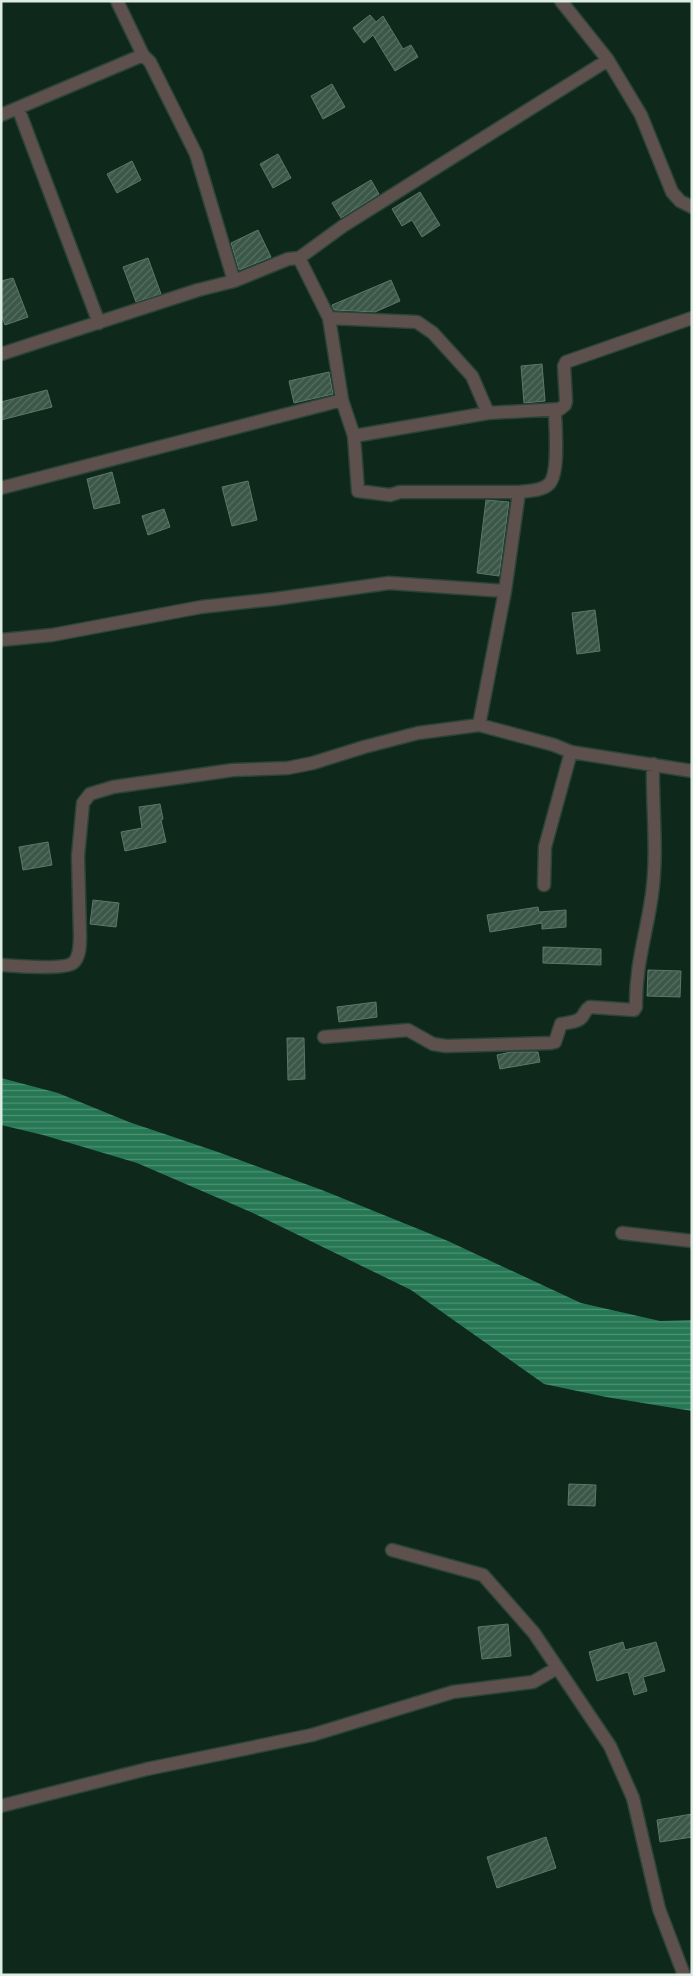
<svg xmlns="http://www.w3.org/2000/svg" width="693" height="1976" font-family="Cabin,sans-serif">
<defs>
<pattern id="water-rules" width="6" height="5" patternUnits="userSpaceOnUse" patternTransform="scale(1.25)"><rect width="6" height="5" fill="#267753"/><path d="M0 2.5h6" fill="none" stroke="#4f9174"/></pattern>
<pattern id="building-hatch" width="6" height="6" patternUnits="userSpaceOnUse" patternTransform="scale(1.25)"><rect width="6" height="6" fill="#3b5748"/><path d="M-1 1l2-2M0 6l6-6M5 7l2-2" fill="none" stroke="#576f62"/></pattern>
</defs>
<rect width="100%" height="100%" fill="#0e281c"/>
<path fill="url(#water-rules)" d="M1 1078 58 1093 129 1122 218 1152 322 1190 448 1241 581 1303 660 1321 692 1320V1411L606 1397 544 1384 411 1290 253 1213 137 1163 43 1135 1 1125Z"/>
<path fill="url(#building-hatch)" stroke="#5b7868" d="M370 15 376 22 383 16 403 49 411 45 418 57 395 71 373 35 364 43 353 28Z
M332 84 345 107 323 119 311 96Z
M278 154 291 178 273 188 260 164Z
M132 161 141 180 117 193 107 174Z
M371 180 379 194 341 218 332 203Z
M420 192 440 225 422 237 412 220 402 226 392 209Z
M258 230 271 257 239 270 231 243Z
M148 258 161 294 136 302 123 267Z
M13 278 28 317 5 325 1 314V281Z
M391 280 400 301 375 312 334 310 332 305Z
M542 364 545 401 524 403 521 366Z
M329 372 333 394 294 403 289 381Z
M47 390 52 407 1 420V402Z
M112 472 120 503 94 509 87 479Z
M248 481 257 520 232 526 222 487Z
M486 500 509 502 499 576 477 573Z
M164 509 170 527 148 535 142 516Z
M595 610 600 651 577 654 572 613Z
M160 804 163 819 161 820 166 842 125 851 121 832 142 828 139 807Z
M48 842 52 865 23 870 19 847Z
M93 900 119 903 116 927 90 924Z
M538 907 539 912 566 910V927L542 929V923L490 932 487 915Z
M543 947 601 949V965L543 963Z
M648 970 681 971 680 997 647 996Z
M376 1002 377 1017 339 1022 337 1007Z
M287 1038H304L305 1079 288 1080Z
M511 1052H538L540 1062 500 1069 497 1055Z
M569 1484 596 1485 595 1506 568 1505Z
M508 1624 511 1656 482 1659 478 1627Z
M623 1642 625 1650 656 1642 665 1671 643 1677 647 1691 634 1695 628 1672 597 1681 589 1652Z
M692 1814V1837L660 1842 657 1820Z
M546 1837 556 1868 497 1888 487 1857Z"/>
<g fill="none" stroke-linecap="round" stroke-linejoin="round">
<defs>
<path id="minor" d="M117 1 143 55 150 62 196 154 234 281
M561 1 608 60 641 115 672 192 680 201 692 207
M18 108 99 323
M1 115 143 55
M299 258 329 318 342 400 354 436 358 491 390 495 400 492H519
M329 318 417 322 433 333 472 376 488 413
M1 354 198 290 234 281 288 259 299 258 343 226 608 60
M354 436 488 413 560 409 565 405 566 401 564 366 566 362 692 318
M1 488 342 400
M1 640 52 635 201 607 275 599 389 583 505 591
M479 725 554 745 571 752 692 771
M544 885 545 847 571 752
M1 965C14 966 64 970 73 963 80 957 80 945 80 936L78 856 83 803 90 794 113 787 233 770 288 768 313 763 364 747 418 733 479 725 505 591 519 492C528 491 542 491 549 484 560 473 555 425 555 410
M324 1037 408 1030 433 1044 446 1046 551 1043 555 1042 561 1024C567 1023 578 1022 582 1017 585 1013 585 1010 590 1007L634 1010 636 1007C635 966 647 932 652 894 658 851 652 808 653 764
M622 1233 692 1241
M392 1550 483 1575 534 1633 610 1746 633 1798 659 1909 684 1975
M1 1806 147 1769 312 1735 453 1692 533 1682 557 1668"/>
</defs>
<use href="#minor" stroke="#2b4438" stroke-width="15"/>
<use href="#minor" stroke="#5e504d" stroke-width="12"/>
</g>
<rect width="693" height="1976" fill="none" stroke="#ddede3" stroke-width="5"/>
</svg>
